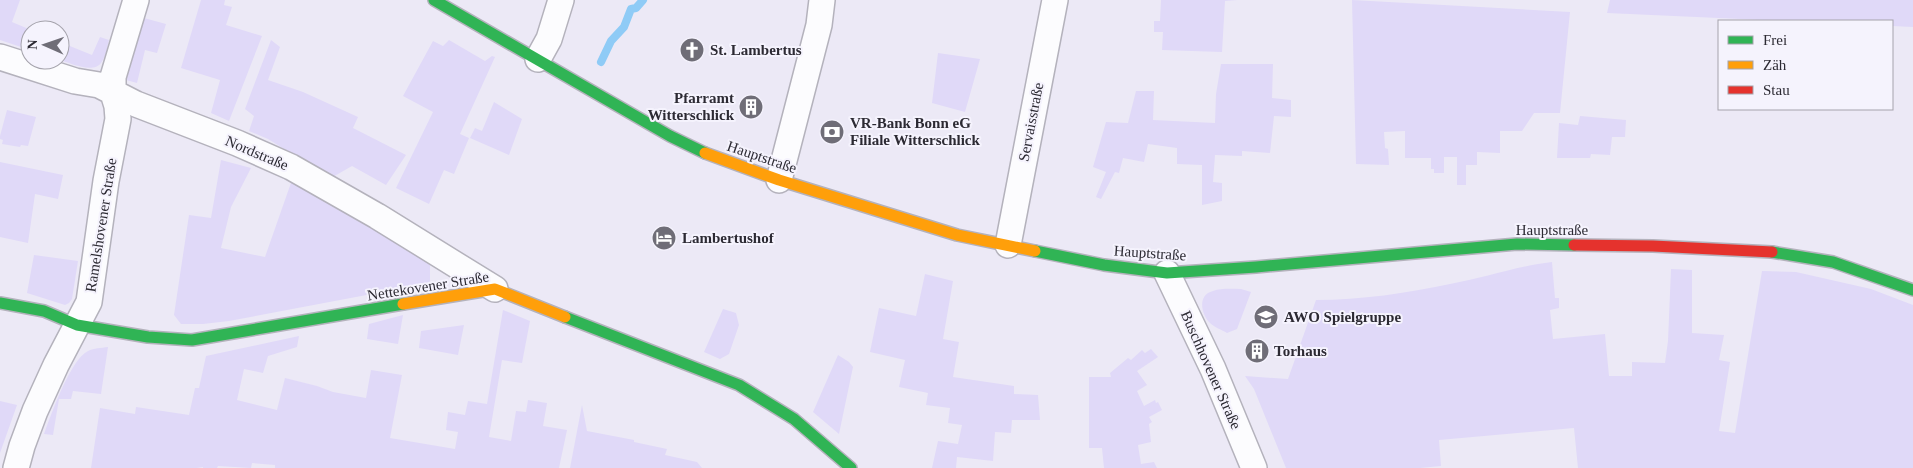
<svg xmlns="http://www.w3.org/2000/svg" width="1913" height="468" font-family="'Times New Roman',serif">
<rect width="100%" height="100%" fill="#ece9f6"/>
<path fill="#e0d9f8" d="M0 0H20L12 22 31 30 30 50 0 40Z
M201 0H225L224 5 232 7 226 25 262 36 229 121 211 113 220 80 181 68Z
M1161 0H1237L1225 1 1222 52 1162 50 1163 32H1154V21H1160Z
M1352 0 1570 12 1560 113H1534L1522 131H1500V153L1477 152V165H1466V185H1457V157H1444V173H1434V169H1431V158H1405V131L1384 132 1385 148 1388 149 1389 165 1356 164Z
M1610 0H1913V27L1892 26V21H1783L1607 13Z
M144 18 166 24 157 53 145 50 137 83 126 80Z
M100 37 109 40C107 47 106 57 101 63 93 74 70 63 60 60V42L92 55Z
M271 40 280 47 268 80 303 92 358 117 353 128 406 155 386 185 352 166 331 178 268 139 249 131 254 116 245 109Z
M449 40 485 61 492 56 495 57 460 134 469 138 454 174 444 170 429 204 396 188 433 112 403 96 433 41 443 46Z
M938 53 980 59 965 112 932 103Z
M1221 64H1273L1272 98 1291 100V117L1274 116 1270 153 1242 151V156L1215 155 1213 182 1222 183V201L1202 205V165L1177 164V148L1148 144 1144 162 1123 158 1119 173 1115 172 1101 199 1096 197 1106 172 1093 167 1106 122 1128 123 1136 91H1154L1153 120 1215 123 1216 94Z
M494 102 522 119 509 155 470 138 475 128 482 131Z
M7 110 36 117 28 146 21 145 20 147 2 144 3 140 0 139V136Z
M1580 116 1626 120 1625 137H1612L1610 155 1591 154 1590 158H1557L1559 123 1578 125Z
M221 160 251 168 231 207 221 248 265 257 292 180 430 260V283L229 321 203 324H181L174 315 189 215 211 218Z
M0 162 63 175 58 199 35 194 28 243 0 237Z
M34 255 78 261 72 299 69 303 65 305 27 293Z
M1552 262 1555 298H1559V308L1550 310 1553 339 1605 334 1609 376H1632V362L1665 363 1668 341 1671 269 1692 270V333L1724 335 1719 360 1730 362 1719 431 1735 433 1762 271 1796 272 1871 289 1913 305V468H1578L1574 428 1439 440 1441 466 1420 468H1286L1254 389 1245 376 1288 379 1316 300C1361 300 1407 293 1450 284 1484 278 1517 266 1552 262Z
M925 274 953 281 943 339 959 342 953 377 1014 386V394L1038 395 1040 420H1012L1011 433 995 432 993 461 957 457 956 468H932L938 441 958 444 962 425 948 423 950 408 926 405 928 393 899 387 905 360 870 352 879 308 916 316Z
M1241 289 1251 292 1237 329 1227 333C1222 330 1214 327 1210 323 1201 314 1197 295 1213 291 1221 288 1232 289 1241 289Z
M723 309 736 313 739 325 729 354 720 359 704 352Z
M503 310 530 321 522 363 502 360 489 437 511 441 516 411 526 412 528 400 547 403 543 426 567 430 559 468H275V465L252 463 251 468 218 466 217 468H203V467L197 468H91L100 408 135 414 136 407 189 415 195 388H199L206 356 299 336 297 347 268 356 263 373 244 369 237 400 277 410 285 378 317 386 333 392 366 398 371 370 402 375 390 438 455 449 458 432 446 430 448 412 465 415 468 401 487 404Z
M403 315 398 344 367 339 369 324Z
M464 325 458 355 419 348 421 331Z
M108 347 101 394 73 391 71 399H59L53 435 44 434C51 415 70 360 88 351 94 348 101 348 108 347Z
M1151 349 1158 357 1137 371 1147 385 1137 391 1144 406 1155 400 1156 403 1158 402 1162 410 1149 417 1152 422 1149 424 1151 442 1138 445 1141 464 1154 462 1157 468H1104L1102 448H1089V377H1111L1110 373 1128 358 1131 360 1142 350 1145 353Z
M838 355 849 362 853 367 839 434 813 412Z
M0 401 17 405 0 453Z
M582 405 587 431 634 440V442L667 449 665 455 697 462 702 468H570Z"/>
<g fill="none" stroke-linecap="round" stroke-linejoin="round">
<path stroke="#8fcbf6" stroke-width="8" d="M601 62 611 41 624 27 631 9 636 8 643 0"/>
<defs>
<path id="street" d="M0 57 75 81 99 85 136 104 237 143 291 167 377 216 495 289
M538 59 549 39 561 0
M779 180 819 25 822 0
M1008 245 1055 0
M1167 273 1213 369 1254 468
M16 468 22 446 35 411 56 365 89 302 106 181 118 119 117 106 113 93V77L136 0"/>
<path id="fast" d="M434 0 670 136 705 153
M1035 251 1104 265 1167 273 1256 267 1517 244 1574 245
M1772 252 1833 262 1913 290
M0 303 44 311 77 325 148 337 192 340 403 304
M565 317 739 385 794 419 851 468"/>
<path id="slow" d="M705 153 779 180 957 235 1035 251
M403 304 495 289 565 317"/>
<path id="jam" d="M1574 245 1653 246 1772 252"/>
</defs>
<use href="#street" stroke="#b4b2bc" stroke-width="28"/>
<use href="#fast" stroke="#b4b2bc" stroke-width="14"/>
<use href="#slow" stroke="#b4b2bc" stroke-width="14"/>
<use href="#jam" stroke="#b4b2bc" stroke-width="14"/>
<use href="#street" stroke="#fcfcfe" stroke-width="25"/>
<use href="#fast" stroke="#30b455" stroke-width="11"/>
<use href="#slow" stroke="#ff9f0a" stroke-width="11"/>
<use href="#jam" stroke="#e5322d" stroke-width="11"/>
</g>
<defs>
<symbol id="church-disc" viewBox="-11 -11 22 22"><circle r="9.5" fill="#6f6d77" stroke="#f5f3fd"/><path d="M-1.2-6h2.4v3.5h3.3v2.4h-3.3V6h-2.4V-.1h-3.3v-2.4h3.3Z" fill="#fff"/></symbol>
<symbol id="building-disc" viewBox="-11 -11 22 22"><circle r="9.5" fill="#6f6d77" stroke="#f5f3fd"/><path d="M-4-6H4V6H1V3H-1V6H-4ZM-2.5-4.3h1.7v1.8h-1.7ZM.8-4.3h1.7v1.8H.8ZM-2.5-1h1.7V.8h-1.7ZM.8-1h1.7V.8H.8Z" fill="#fff"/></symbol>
<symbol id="bank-disc" viewBox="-11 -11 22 22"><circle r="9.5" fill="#6f6d77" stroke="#f5f3fd"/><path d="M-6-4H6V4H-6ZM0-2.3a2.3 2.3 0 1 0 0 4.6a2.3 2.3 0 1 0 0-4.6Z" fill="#fff"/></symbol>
<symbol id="hotel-disc" viewBox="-11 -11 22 22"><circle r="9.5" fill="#6f6d77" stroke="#f5f3fd"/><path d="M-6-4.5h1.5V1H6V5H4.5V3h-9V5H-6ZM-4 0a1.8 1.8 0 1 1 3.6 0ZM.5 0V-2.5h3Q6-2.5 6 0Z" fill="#fff"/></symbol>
<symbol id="school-disc" viewBox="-11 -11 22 22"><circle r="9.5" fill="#6f6d77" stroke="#f5f3fd"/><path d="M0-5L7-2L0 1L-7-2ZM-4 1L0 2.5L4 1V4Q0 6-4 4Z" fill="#fff"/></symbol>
</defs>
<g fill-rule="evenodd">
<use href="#church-disc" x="678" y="36" width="28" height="28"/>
<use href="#building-disc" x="737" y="93" width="28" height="28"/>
<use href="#bank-disc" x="818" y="118" width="28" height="28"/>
<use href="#hotel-disc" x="650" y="224" width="28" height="28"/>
<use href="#school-disc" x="1252" y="303" width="28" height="28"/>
<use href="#building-disc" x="1243" y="337" width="28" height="28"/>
</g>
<g text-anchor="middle" stroke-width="4" stroke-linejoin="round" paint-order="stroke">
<g font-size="15" font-weight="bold" fill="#2c2a33" stroke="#f5f3fd" text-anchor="start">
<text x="710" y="55">St. Lambertus</text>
<text x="734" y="103" text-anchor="end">Pfarramt<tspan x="734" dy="17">Witterschlick</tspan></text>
<text x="850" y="128">VR-Bank Bonn eG<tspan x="850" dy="17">Filiale Witterschlick</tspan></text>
<text x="682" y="243">Lambertushof</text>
<text x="1284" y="322">AWO Spielgruppe</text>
<text x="1274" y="356">Torhaus</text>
</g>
<g font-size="15" fill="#2c2a33" stroke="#f5f3fd">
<text transform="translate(1031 122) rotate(-79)" y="5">Servaisstraße</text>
<text transform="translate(257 153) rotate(23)" y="5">Nordstraße</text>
<text transform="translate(762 157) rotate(19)" y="5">Hauptstraße</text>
<text transform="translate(101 225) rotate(-81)" y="5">Ramelshovener Straße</text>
<text x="1552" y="235">Hauptstraße</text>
<text transform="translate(1150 253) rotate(4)" y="5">Hauptstraße</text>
<text transform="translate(428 286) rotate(-9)" y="5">Nettekovener Straße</text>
<text transform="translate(1211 370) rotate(66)" y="5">Buschhovener Straße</text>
</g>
</g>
<rect x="1718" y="20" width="175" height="90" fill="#f5f3fd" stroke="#a5a3ac"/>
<rect x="1728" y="36" width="25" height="8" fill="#30b455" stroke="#a5a3ac"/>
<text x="1763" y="45" font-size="15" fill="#2c2a33">Frei</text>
<rect x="1728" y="61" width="25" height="8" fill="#ff9f0a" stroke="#a5a3ac"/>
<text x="1763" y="70" font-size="15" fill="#2c2a33">Zäh</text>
<rect x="1728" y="86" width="25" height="8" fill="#e5322d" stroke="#a5a3ac"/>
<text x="1763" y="95" font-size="15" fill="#2c2a33">Stau</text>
<g transform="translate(45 45) rotate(272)"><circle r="24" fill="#f5f3fd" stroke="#a5a3ac"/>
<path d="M0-4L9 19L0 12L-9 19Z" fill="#6f6d77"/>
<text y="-8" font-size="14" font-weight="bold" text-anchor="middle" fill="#2c2a33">N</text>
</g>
</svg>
